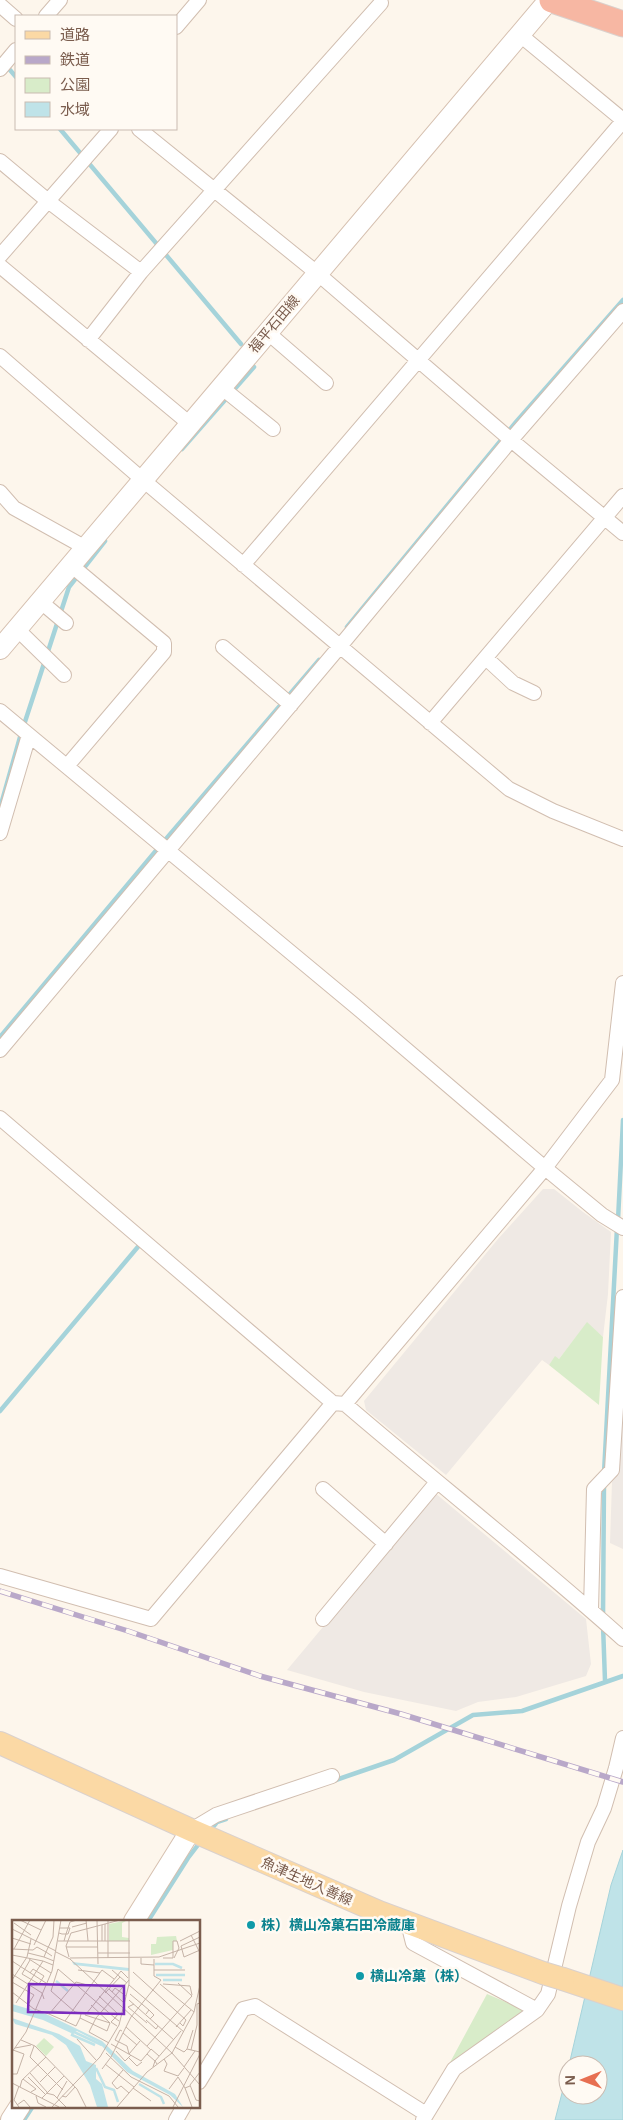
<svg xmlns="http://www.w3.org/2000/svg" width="623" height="2120" font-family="Arial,'Noto Sans JP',sans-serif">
<rect width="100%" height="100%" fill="#fdf6ec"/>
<path fill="#efe9e4" d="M543 1189H554L583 1212 611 1232 608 1294 603 1337 587 1323 559 1359 555 1357 549 1365 542 1360 446 1475 366 1410 364 1401 498 1239Z
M623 1359V1549L610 1543 612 1482 616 1477Z
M435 1493 586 1619 591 1664 586 1676 516 1697 478 1702 456 1711 364 1692 287 1670Z"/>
<path fill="#d8ecc9" d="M587 1322 603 1337 599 1405 549 1365 555 1356 559 1359Z
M487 1994 525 2010 447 2068Z"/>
<path fill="#bfe3e8" stroke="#a5d3da" d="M623 1850V2120H555L568 2070V2095H598V2065H569L611 1885Z"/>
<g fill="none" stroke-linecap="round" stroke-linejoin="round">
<path stroke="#a5d3da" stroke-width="4.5" d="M10 70 16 77
M60 129 241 344
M182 449 254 367
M347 627 516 422 623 300
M0 808 20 737 69 587 105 541
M0 1037 154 853 319 660
M618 1220 623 1120
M0 1411 142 1242
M604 1473 617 1228
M603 1618 604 1483
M603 1625 605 1681
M333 1781 394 1760 473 1715 522 1711 623 1676
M209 1832 217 1822 226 1819
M148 1921 188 1858 201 1841
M24 2120 33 2106"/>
<defs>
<path id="street" d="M0 5 16 19
M46 16 60 0
M176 27 199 0
M519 34 623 120
M0 69 16 50
M111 129 48 201 141 272
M139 129 317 273 511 440 623 533
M0 161 48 201 0 256
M0 266 190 424
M267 332 326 383
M88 340 141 272 381 3
M0 356 143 480 509 789 553 811 623 839
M221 387 273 429
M0 492 14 508 86 548
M243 565 623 121
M41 602 66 623
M17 629 64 675
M223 647 291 705
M486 658 513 683 534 693
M0 711 354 1005 545 1168 602 1215 623 1228
M430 723 623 496
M67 766 164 652V643L72 566
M0 833 29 735
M0 1050 341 645 511 440 623 311
M0 1118 333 1403 345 1404 545 1168 612 1080 623 983
M345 1404C437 1483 533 1558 623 1639
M323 1489 386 1544
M0 1576 151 1619 333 1403
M591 1610 594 1489 612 1470 623 1297
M323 1619 437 1482
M191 1830 216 1815 332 1776
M408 1923 413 1943 537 2010
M199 2082 243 2009 255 2006 426 2114
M176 2120 184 2106
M423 2120 454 2069 537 2010 548 1994 569 1906 588 1842 604 1808 616 1768 623 1738"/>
<path id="secondary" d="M0 649 549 0
M134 1921 191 1830
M11 2120 20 2106"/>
<path id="primary" d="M0 1743 191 1830 379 1912 543 1973
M563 1979 623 1999"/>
<path id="highway" d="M552 0 623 24"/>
</defs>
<use href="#street" stroke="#d1beb0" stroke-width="16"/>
<use href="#secondary" stroke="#d6c0b0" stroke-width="22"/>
<use href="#primary" stroke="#dad1cd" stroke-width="24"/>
<use href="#highway" stroke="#dad1cd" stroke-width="27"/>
<use href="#street" stroke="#fff" stroke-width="14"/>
<use href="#secondary" stroke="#fff" stroke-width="20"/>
<use href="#primary" stroke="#fbd9a5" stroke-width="22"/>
<use href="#highway" stroke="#f7b7a3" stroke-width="25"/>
<defs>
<path id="rail" d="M0 1591 128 1631 260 1676 401 1714 623 1782"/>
</defs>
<use href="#rail" stroke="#b9a8c9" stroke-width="5.5"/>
<use href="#rail" stroke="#fffaf3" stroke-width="4" stroke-dasharray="11" stroke-linecap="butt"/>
<defs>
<path id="primary-bridge" d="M543 1973 563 1979"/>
</defs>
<use href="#primary-bridge" stroke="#dad1cd" stroke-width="24" stroke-linecap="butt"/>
<use href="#primary-bridge" stroke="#fbd9a5" stroke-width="22"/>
</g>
<g fill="#0f9aa8" stroke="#fffaf3" stroke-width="2">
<circle cx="251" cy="1925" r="5"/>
<circle cx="360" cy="1976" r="5"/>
</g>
<g text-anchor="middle" stroke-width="5" stroke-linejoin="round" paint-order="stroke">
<g font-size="14" fill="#7a5c4d" stroke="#fffaf3">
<text transform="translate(274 324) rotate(-50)" y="5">福平石田線</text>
<text transform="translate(307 1881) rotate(24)" y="5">魚津生地入善線</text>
</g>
<g font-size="14" font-weight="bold" fill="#0d838f" stroke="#fffaf3" text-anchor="start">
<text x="261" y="1930">株）横山冷菓石田冷蔵庫</text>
<text x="370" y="1981">横山冷菓（株）</text>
</g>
</g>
<g transform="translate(12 1920)">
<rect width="188" height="188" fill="#fdf6ec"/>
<path d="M116 0 110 3V17L117 18V21H97V4ZM164 16 165 21H161V30L139 35V24H144L145 17ZM32 118 42 127 34 136 24 126Z" fill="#d8ecc9"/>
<path d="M60 42 117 48V51L62 45ZM0 84 34 94 90 121 121 151 163 174 171 187 158 175 115 152 86 122 65 111 59 113 31 100 0 91ZM0 98 47 114 68 126 74 141 84 145V159L90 164 96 187H85L78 165 54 125 40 115 3 104Z" fill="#bfe3e8"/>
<path fill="none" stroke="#bfe3e8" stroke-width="2.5" d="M143 44H161L170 48M144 55H173M151 60H170M44 61 56 71M60 111 90 125M61 112 60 115 83 125M84 148 93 167 102 170 106 182M127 164 149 177 152 184"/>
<path fill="none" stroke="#c5b3a7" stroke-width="1" d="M8 0 29 10M74 0 76 21M85 0 86 44M96 0V38M2 3 19 15M93 4V21M90 5V21M60 7 75 3M48 8H56L58 2 65 0M0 9 44 31M47 13 50 14H56L58 8H56L54 14 52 21M179 15 188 33M188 17 169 26 172 37 188 30M0 18 19 24M46 21H118M168 21 188 11M22 25 34 0M54 27H86M0 29 21 30 25 27 34 32 32 37 42 41M2 29 18 0M44 32 58 39 160 133 188 165M16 33 32 37M86 33H118M0 35 31 41M40 36 34 32 41 17 42 0M57 37 54 26 59 13 108 0M58 38 147 37 188 23M129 38V44L142 45M151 38H161V21H165L167 28 162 38M17 39 39 53M142 39V56L149 60M18 40 10 54 27 64 32 56 21 49 18 53M0 41 34 63M66 50 88 53M100 50 115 63M142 50H173M121 52 174 100 171 106 168 103M0 54 30 73 32 79M0 60 15 37 19 19M0 62 22 75 17 83M148 64 182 92M151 64 178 66 180 75M117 65 172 112M97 69 111 82M0 72 22 89 37 94M100 72 103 68 114 76M93 73 108 57M118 74 137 90M87 76 106 94 103 98 107 101M49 80 37 94 53 101 90 50 102 59M49 80 64 62 79 66M117 80 162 120M4 83 31 41 41 45M122 84 116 87 135 103M79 85 98 103M40 91 64 93M69 94 68 98 95 111 98 103 73 95M74 94 63 92 39 71 46 49 103 98 99 102 105 106M74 94 109 51 116 58M134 94 137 90 142 95 138 99M134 100 144 109 146 106M53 101 64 106 68 98M114 107 139 130M164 107 179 90M110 111 108 110 103 120 115 126 117 134M111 113 125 125M65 119 84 140M9 120 23 126 65 169 74 187M97 123 77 112 84 98 117 60M99 124 129 141 135 134M22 126 18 137 51 170M135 126 180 76 166 63M163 127 172 132 175 129 188 132M3 128 19 125M175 129 181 110M179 130 185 105V84L188 83M104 131 113 141 119 135M0 132 14 112 40 51 49 0M94 133 119 157 157 176 166 187M117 134 128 121M99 137 119 97 149 60M116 137 125 146 130 142M152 139 155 144 152 151 166 156 172 148M93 144 122 167M145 144 143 141 169 111M141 147 143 141 135 134 139 129 147 136M172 147 183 131M90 149 99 137M111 150 100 163 105 169 109 166 117 173M188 152 178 165 184 180 188 181M18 153 35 172M0 154H5L12 134 1 130M16 157 33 174M166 157 173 168 178 166M11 159 24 169 19 172M28 162 43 147M0 163 47 187M7 166 2 180 7 187M8 167 10 160 34 137M121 168 139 181M173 168 180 187M157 169 166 157M34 173 42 175 54 187M24 176 26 183 34 187M50 176 54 177 63 167M30 178 52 156M45 178 55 161M5 185 12 180 18 187M40 187 88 137 107 105 117 64V0M105 187 135 152 160 133 182 92 188 65M161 187 188 134"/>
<path fill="#7b2cbf" fill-opacity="0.15" stroke="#7b2cbf" stroke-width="2.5" d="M17 64 112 66V94L16 92Z"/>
<rect width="188" height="188" fill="none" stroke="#7a5c4d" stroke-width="2.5"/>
</g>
<rect x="15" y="15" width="162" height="115" fill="#fffaf3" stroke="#cabbb1"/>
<rect x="25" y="31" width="25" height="8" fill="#fbd9a5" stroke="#cabbb1"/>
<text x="60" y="40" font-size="15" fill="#7a5c4d">道路</text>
<rect x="25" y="56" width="25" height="8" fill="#b9a8c9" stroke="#cabbb1"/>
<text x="60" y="65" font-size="15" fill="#7a5c4d">鉄道</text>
<rect x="25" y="78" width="25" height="15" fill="#d8ecc9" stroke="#cabbb1"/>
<text x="60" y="90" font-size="15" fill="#7a5c4d">公園</text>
<rect x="25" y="102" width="25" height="15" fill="#bfe3e8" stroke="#cabbb1"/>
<text x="60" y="115" font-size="15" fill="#7a5c4d">水域</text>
<g transform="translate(583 2080) rotate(269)"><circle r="24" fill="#fffaf3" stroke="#cabbb1"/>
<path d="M0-4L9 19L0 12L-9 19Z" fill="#e76f51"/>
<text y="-8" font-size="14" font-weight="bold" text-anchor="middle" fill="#7a5c4d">N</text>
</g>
</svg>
